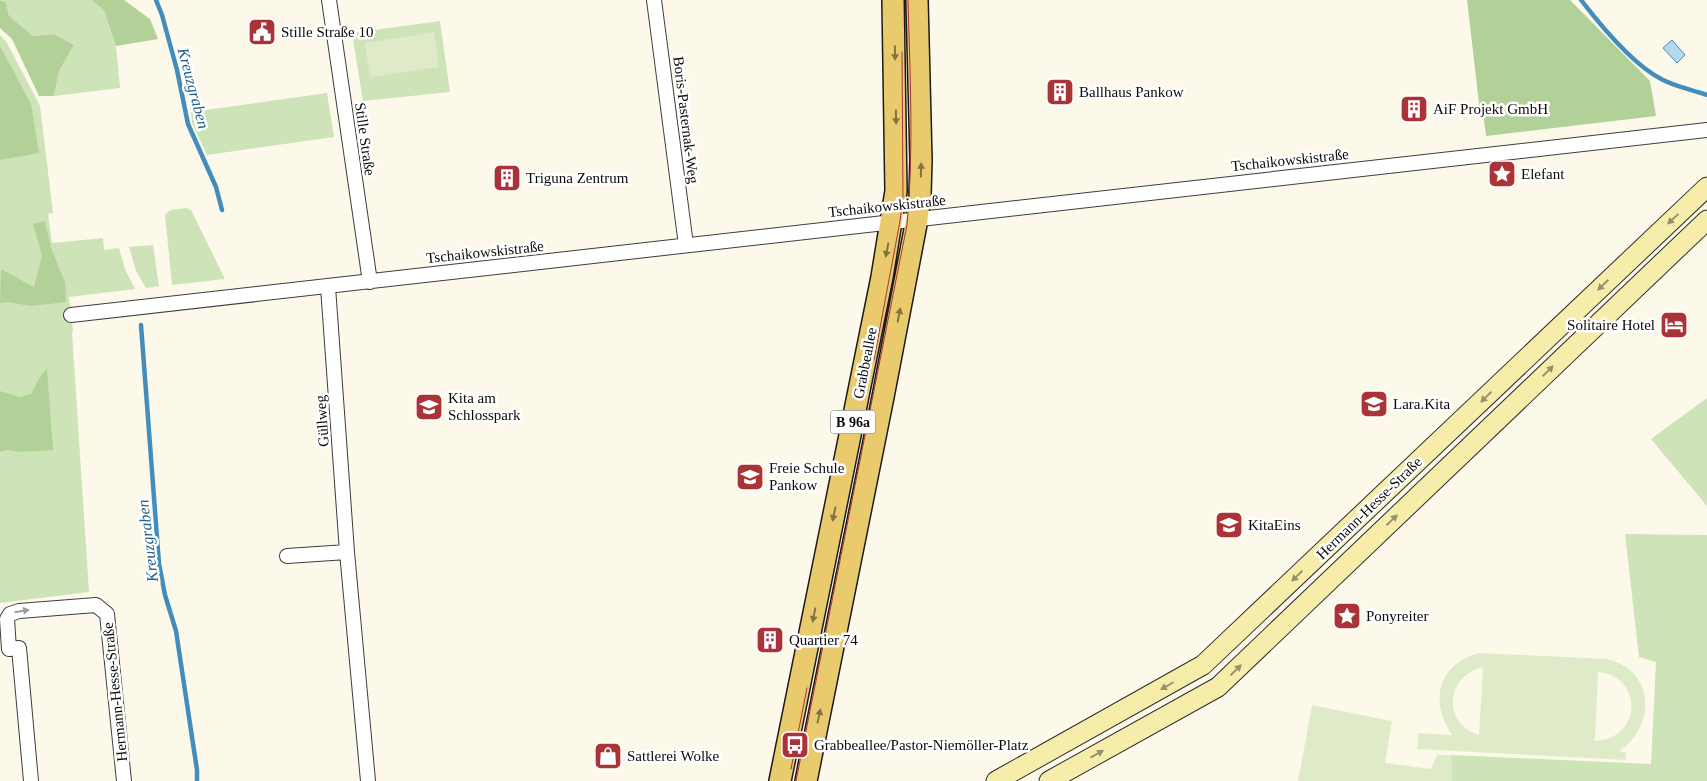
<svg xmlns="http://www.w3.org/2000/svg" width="1707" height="781" font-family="'Times New Roman',serif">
<rect width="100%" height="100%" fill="#fdf9ea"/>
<path fill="#cee3b8" d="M2 0H91L104 9 116 46 120 88 54 96 59 71 74 45 54 34 33 36 9 16 6 2Z
M440 21 450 92 363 101 352 33Z
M0 35 7 43 40 106 53 213 48 214 52 243 103 238 104 250 119 248 125 269 135 289 69 297 73 331 72 332 89 592 0 603Z
M327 93 334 137 207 155 192 123 191 112Z
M186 208 191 210 225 279 172 285 165 215 170 210Z
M153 245 159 286 146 288 136 271 129 247Z
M1707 398V506L1651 439Z
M1625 534 1707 535V781H1452L1451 755 1651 764 1656 662 1639 657Z"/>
<path fill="#b2d199" d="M0 0 6 2 9 16 33 36 54 34 74 45 59 71 54 96H39L12 39 0 28Z
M91 0H124L150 19 158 39 116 46 104 10Z
M1467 0H1570L1650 81 1656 116 1486 136 1483 112H1480Z
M0 46 31 104 39 153 0 160Z
M45 221 51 248 65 282 66 302 31 306 7 302 0 303 1 269 34 287 42 256 33 224Z
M47 369 53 450 21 452 7 450 0 452V391L19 397 31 394 41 375Z"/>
<path fill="#dfebc8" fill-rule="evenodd" d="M434 32 439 67 370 77 365 43Z
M1479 653 1608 659C1616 662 1625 665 1632 672 1656 696 1645 735 1619 751L1626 753V760L1417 749 1418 733 1452 735C1429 701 1438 664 1479 653ZM1483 667 1479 735C1441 723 1446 676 1483 667ZM1598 672C1642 675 1644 738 1595 741Z
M1312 705 1392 721 1385 763 1431 769 1437 755H1451L1452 781H1298Z"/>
<path fill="#b4d9ee" stroke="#438dbd" d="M1672 40 1685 55 1677 63 1663 48Z"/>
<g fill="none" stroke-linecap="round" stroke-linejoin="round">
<path stroke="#438dbd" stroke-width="4.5" d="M156 0 162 15 177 70 188 124 216 187 222 210
M1581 0C1601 26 1634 66 1663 80 1677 87 1693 90 1707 95
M141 325 159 564 165 595 176 631 197 770V781"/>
<defs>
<path id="street" d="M329 0 370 282
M654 0 686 245
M328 287 347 552 368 781
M71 315 1707 130
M287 556 347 552
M31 781 19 648 9 649 7 619 10 614 19 611 96 605 107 614 124 781"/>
<path id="secondary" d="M996 781 1203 665 1707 187
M1049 781 1218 687 1707 220"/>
<path id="primary" d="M780 781 882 277 896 191 893 0
M806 781 883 397 917 219 920 195 921 160 917 0"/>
</defs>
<use href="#street" stroke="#3d3d3d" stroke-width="16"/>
<use href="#secondary" stroke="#2c2c2c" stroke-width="21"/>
<use href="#primary" stroke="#1b1b1b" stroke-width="24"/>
<use href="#street" stroke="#fff" stroke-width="14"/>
<use href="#secondary" stroke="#f6edab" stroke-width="19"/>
<use href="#primary" stroke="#e9cb6d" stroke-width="21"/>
<path stroke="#aa3338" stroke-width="1" d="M874 360 900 221 903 196 902 52
M791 769 807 688
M796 781 907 225C914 150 910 75 908 0"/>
</g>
<defs><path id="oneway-solid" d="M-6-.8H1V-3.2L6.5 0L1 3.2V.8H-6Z" transform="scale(1.25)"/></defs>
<g fill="#857440">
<use href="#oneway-solid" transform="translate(895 53) rotate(89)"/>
<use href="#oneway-solid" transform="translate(896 117) rotate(89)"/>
<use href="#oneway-solid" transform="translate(921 170) rotate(-89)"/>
<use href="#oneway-solid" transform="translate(887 250) rotate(101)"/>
<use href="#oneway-solid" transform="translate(899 315) rotate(-79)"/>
<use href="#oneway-solid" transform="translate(834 514) rotate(102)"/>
<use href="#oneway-solid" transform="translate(814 615) rotate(101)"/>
<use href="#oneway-solid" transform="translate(819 716) rotate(-78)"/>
</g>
<g fill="#98926b">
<use href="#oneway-solid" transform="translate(1673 219) rotate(137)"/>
<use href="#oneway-solid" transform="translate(1603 285) rotate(136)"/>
<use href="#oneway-solid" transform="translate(1548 371) rotate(-44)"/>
<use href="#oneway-solid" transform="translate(1486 397) rotate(136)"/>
<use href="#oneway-solid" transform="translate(1392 520) rotate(-44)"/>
<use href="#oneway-solid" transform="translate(1297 576) rotate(136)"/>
<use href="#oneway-solid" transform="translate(1236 670) rotate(-44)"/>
<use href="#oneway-solid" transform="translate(1167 686) rotate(150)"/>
<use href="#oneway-solid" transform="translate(1097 754) rotate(-29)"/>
</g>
<use fill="#9d9d9d" href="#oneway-solid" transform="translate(22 611) rotate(-9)"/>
<defs>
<symbol id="civic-square" viewBox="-11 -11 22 22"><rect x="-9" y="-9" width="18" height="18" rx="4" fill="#aa3338" stroke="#fff"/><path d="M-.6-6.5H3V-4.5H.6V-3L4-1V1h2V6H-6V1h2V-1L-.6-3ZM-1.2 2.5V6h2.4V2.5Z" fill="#fff"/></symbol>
<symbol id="building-square" viewBox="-11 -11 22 22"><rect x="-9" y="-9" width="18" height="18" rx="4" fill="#aa3338" stroke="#fff"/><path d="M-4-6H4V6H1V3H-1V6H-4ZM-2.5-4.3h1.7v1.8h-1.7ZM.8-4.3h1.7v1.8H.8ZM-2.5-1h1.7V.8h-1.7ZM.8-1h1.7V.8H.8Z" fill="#fff"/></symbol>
<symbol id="sight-square" viewBox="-11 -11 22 22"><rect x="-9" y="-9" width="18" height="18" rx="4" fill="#aa3338" stroke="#fff"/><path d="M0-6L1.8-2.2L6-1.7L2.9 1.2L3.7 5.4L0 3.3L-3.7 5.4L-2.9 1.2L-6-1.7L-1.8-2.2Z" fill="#fff"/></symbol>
<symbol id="hotel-square" viewBox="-11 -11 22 22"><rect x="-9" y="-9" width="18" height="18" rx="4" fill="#aa3338" stroke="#fff"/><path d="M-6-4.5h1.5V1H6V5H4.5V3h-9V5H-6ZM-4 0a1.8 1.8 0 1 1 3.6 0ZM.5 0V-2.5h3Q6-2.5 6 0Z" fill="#fff"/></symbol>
<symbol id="school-square" viewBox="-11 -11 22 22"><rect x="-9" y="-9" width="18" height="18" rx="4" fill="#aa3338" stroke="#fff"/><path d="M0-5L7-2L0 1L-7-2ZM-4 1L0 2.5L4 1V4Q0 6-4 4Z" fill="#fff"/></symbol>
<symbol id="bus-square" viewBox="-11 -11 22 22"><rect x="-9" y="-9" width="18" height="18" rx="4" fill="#aa3338" stroke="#fff"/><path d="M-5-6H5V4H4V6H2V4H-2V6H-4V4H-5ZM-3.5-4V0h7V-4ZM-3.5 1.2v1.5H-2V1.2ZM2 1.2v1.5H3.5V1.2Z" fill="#fff"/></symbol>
<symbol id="shop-square" viewBox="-11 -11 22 22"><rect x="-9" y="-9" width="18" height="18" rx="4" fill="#aa3338" stroke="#fff"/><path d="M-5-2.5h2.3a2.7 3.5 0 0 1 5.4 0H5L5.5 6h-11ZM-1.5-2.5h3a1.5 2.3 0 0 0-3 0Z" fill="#fff"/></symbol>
</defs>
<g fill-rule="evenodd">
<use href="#civic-square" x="246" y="16" width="32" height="32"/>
<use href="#building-square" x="1044" y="76" width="32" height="32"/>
<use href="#building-square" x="1398" y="93" width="32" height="32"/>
<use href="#sight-square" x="1486" y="158" width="32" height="32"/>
<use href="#building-square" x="491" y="162" width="32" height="32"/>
<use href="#hotel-square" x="1658" y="309" width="32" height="32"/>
<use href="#school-square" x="1358" y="388" width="32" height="32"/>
<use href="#school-square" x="413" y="391" width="32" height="32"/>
<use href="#school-square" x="734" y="461" width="32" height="32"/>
<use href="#school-square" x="1213" y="509" width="32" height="32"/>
<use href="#sight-square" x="1331" y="600" width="32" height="32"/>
<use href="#building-square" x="754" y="624" width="32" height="32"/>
<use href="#bus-square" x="779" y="729" width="32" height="32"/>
<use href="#shop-square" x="592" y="740" width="32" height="32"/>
</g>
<g text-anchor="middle" stroke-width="5" stroke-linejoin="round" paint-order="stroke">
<rect fill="#fff" stroke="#545454" stroke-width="1" x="830.5" y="410.5" width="45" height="23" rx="4"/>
<g font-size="14" font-weight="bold" fill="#0a0a0a">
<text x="853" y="427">B 96a</text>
</g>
<g font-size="15" fill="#0a0a0a" stroke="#fff" text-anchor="start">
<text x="281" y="37">Stille Straße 10</text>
<text x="1079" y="97">Ballhaus Pankow</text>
<text x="1433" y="114">AiF Projekt GmbH</text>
<text x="1521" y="179">Elefant</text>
<text x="526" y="183">Triguna Zentrum</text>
<text x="1655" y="330" text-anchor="end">Solitaire Hotel</text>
<text x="448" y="403">Kita am<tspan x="448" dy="17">Schlosspark</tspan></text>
<text x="1393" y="409">Lara.Kita</text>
<text x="769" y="473">Freie Schule<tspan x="769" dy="17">Pankow</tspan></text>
<text x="1248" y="530">KitaEins</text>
<text x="1366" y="621">Ponyreiter</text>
<text x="789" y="645">Quartier 74</text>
<text x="814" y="750">Grabbeallee/Pastor-Niemöller-Platz</text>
<text x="627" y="761">Sattlerei Wolke</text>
</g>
<g font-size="15" fill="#0a0a0a" stroke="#fff">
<text transform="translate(686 120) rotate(83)" y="5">Boris-Pasternak-Weg</text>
<text transform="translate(365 139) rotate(82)" y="5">Stille Straße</text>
<text transform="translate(1290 160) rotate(-6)" y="5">Tschaikowskistraße</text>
<text transform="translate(887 206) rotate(-6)" y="5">Tschaikowskistraße</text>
<text transform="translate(485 252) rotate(-6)" y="5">Tschaikowskistraße</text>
<text transform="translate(865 363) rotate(-79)" y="5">Grabbeallee</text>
<text transform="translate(322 421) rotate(-94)" y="5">Güllweg</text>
<text transform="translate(1369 508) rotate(-44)" y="5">Hermann-Hesse-Straße</text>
<text transform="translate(115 692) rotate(-96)" y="5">Hermann-Hesse-Straße</text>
</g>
<g font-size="16" font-style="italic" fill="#225e8d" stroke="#fff">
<text transform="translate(194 88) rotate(75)" y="6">Kreuzgraben</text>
<text transform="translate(147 541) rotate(-97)" y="6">Kreuzgraben</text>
</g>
</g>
</svg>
